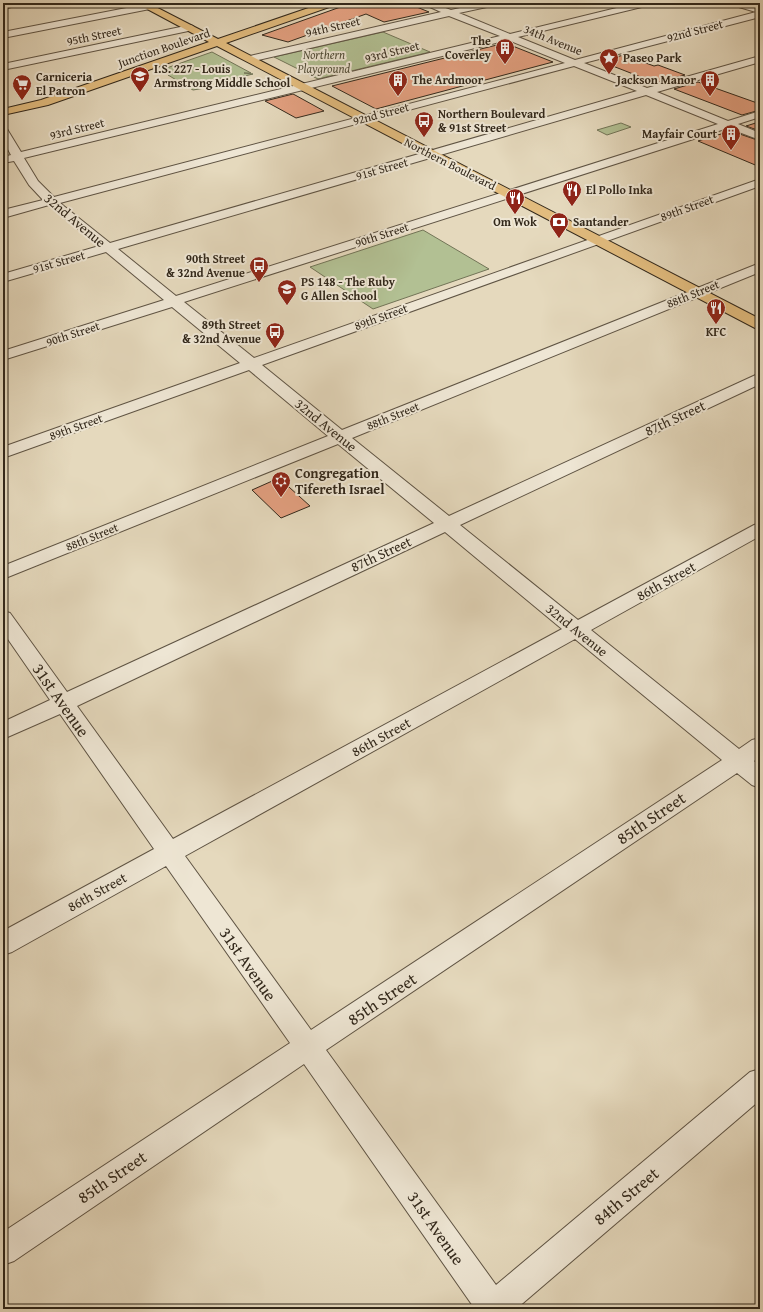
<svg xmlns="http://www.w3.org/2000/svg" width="763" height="1312" font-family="'Gentium Book Plus',serif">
<rect width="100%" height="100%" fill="#e5d9bd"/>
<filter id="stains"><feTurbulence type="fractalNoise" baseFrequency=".005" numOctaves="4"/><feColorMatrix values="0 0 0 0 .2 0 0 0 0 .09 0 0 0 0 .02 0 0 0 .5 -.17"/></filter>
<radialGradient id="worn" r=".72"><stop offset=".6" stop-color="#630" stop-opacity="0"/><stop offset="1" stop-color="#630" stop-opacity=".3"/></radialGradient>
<path fill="#b2c093" stroke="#727457" d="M383 32 430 52 318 79 274 57Z
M212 52 251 73H244L253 74 228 80 223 78 204 82 205 88 193 90 168 75 171 74 161 70Z
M621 123 631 127 607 135 597 130Z
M423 230 489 269 373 309 310 267Z"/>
<path fill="#e3a080" stroke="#32281b" d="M340 3H407L429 12 384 22 366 14 288 42 262 35 346 5Z
M505 43 553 62 376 109 332 86Z
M624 55 654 66 658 65 685 75 656 83 600 61Z
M698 82 760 104V110L742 115 674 89Z
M293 94 295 95 324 111 296 118 265 101Z
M760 119V131L746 126 759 122 755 120Z
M731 131 760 141V167L698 141Z
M279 478 310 506 281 518 252 490Z"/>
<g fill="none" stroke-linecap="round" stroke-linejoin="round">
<defs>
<path id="minor" d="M3 3H21L20 5 3 9Z
M152 3H169L165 6 3 38V32Z
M421 3H432L451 10 482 3H497L496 5 459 13 510 34 637 3H651L650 5 518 37 575 60 756 12 732 5 731 3H744L760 8V17L584 63 647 88 760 56V62L657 92 728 121 760 111V117L738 124 760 133V140L728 128 184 302 254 358 760 179V186L262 365 342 430 760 263V272L352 438 449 516 760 373V384L460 525 578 620 754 525 760 523V536L591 630 739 749 752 740 760 738V757L754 761 760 767V788L752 785 737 773 326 1050 496 1285 750 1072 760 1069V1100L516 1309H475L304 1064 14 1261 3 1265V1232L290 1043 166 866 12 952 3 955V931L154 849 60 714 3 739V722L50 700 3 632V611L10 613 67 692 434 523 338 444 3 579V566L328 436 249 370 3 458V447L240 363 172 307 3 360V351L164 300 106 252 3 282V274L99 246 49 205 3 218V210L43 200 29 185 14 161 3 163V157L11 155 3 140V128L7 129 21 152 500 36 449 16 250 62 245 59 250 56 441 12ZM508 40 565 63 54 197 38 181 24 158ZM574 66 637 91 110 243 60 203ZM646 95 718 124 176 296 118 249ZM445 532 562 629 173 839 77 706ZM575 639 722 760 311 1030 185 856Z
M190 25 193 26 194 28 193 30 3 70V64Z"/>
<path id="major" d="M136 3H148L218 39 323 3H337L335 5 226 43 760 319V330L755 328 217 46 48 105 3 115V109L41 100 209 42Z"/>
</defs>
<use href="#minor" stroke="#5f5444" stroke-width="2"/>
<use href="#major" stroke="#32281b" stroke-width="2"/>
<use href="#minor" fill="#eee6d4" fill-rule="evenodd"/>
<use href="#major" fill="#e2bc7e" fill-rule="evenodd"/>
</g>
<defs>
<symbol id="building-pin" viewBox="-11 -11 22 30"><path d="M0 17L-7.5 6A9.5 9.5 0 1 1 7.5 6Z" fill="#8f2418" stroke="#eee6d4"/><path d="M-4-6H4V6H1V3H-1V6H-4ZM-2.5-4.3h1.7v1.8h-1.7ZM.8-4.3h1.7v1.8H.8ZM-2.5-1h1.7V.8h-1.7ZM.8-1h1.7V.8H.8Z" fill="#fff"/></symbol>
<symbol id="sight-pin" viewBox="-11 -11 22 30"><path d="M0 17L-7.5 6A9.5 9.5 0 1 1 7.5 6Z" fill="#8f2418" stroke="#eee6d4"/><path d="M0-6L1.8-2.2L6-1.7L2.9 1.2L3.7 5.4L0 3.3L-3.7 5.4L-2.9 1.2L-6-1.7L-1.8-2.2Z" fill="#fff"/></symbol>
<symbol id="school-pin" viewBox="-11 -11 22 30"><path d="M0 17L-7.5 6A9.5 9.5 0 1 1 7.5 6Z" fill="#8f2418" stroke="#eee6d4"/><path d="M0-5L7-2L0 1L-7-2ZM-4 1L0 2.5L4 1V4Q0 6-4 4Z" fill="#fff"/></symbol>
<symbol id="supermarket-pin" viewBox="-11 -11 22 30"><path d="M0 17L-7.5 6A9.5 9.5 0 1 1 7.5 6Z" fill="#8f2418" stroke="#eee6d4"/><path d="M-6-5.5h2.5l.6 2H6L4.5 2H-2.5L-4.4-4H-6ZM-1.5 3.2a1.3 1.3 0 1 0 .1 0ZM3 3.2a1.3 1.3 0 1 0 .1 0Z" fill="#fff"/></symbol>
<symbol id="bus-pin" viewBox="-11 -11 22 30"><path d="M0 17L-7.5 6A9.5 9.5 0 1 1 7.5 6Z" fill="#8f2418" stroke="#eee6d4"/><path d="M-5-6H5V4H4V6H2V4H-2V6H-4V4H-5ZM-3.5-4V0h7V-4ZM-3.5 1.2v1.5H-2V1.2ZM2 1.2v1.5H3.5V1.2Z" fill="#fff"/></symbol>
<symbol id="restaurant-pin" viewBox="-11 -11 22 30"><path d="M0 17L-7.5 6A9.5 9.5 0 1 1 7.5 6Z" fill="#8f2418" stroke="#eee6d4"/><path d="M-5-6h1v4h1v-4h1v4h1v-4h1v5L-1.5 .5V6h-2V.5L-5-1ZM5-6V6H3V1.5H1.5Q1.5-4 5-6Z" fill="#fff"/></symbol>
<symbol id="bank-pin" viewBox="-11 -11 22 30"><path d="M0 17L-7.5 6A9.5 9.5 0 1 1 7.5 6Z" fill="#8f2418" stroke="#eee6d4"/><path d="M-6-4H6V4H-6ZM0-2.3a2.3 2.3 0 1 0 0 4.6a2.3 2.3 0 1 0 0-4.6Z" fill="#fff"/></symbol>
<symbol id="synagogue-pin" viewBox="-11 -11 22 30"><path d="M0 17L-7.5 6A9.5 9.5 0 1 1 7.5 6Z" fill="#8f2418" stroke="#eee6d4"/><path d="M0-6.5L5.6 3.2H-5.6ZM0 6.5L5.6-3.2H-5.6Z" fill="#fff"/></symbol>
</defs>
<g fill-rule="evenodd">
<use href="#building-pin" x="494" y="37" width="22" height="30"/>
<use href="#sight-pin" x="598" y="47" width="22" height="30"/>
<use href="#school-pin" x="129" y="65" width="22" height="30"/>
<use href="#building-pin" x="387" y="69" width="22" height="30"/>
<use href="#building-pin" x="699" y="69" width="22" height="30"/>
<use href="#supermarket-pin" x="11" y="73" width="22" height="30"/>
<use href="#bus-pin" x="413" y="110" width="22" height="30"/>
<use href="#building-pin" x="720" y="123" width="22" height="30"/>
<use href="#restaurant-pin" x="561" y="179" width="22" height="30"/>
<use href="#restaurant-pin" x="504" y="187" width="22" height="30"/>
<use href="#bank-pin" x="548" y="211" width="22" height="30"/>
<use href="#bus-pin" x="248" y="255" width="22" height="30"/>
<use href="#school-pin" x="276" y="278" width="22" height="30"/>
<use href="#restaurant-pin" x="705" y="297" width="22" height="30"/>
<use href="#bus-pin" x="264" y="321" width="22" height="30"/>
<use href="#synagogue-pin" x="270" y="470" width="22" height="30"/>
</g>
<g text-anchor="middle" stroke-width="4" stroke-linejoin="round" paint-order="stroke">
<g font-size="12" fill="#32281b" stroke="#eee6d4">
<text transform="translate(333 27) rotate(-13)" y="4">94th Street</text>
<text transform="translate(695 31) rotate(-15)" y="4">92nd Street</text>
<text transform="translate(94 36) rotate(-12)" y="4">95th Street</text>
<text transform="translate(553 40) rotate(22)" y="4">34th Avenue</text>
<text transform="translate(164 48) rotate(-19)" y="4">Junction Boulevard</text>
<text transform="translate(392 52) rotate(-14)" y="4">93rd Street</text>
<text transform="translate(381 114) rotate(-15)" y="4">92nd Street</text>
<text transform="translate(77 129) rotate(-14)" y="4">93rd Street</text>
<text transform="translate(450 164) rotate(27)" y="4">Northern Boulevard</text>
<text transform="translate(382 169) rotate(-16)" y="4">91st Street</text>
<text transform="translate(687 208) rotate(-20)" y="4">89th Street</text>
<text transform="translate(382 235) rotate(-18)" y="4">90th Street</text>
<text transform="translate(59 262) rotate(-16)" y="4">91st Street</text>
<text transform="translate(693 294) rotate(-22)" y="4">88th Street</text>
<text transform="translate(381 317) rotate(-20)" y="4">89th Street</text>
<text transform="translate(73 334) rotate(-18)" y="4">90th Street</text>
<text transform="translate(393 416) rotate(-22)" y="4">88th Street</text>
<text transform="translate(76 427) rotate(-20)" y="4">89th Street</text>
<text transform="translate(92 537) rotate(-22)" y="4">88th Street</text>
</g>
<g font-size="12" font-weight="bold" fill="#32281b" stroke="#eee6d4" text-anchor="start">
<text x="491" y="45" text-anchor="end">The<tspan x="491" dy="14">Coverley</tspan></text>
<text x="623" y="62">Paseo Park</text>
<text x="154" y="73">I.S. 227 - Louis<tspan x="154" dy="14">Armstrong Middle School</tspan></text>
<text x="36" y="81">Carniceria<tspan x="36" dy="14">El Patron</tspan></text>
<text x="412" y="84">The Ardmoor</text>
<text x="696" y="84" text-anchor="end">Jackson Manor</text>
<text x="438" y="118">Northern Boulevard<tspan x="438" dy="14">&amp; 91st Street</tspan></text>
<text x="717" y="138" text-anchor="end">Mayfair Court</text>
<text x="586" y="194">El Pollo Inka</text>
<text x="515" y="226" text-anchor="middle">Om Wok</text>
<text x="573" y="226">Santander</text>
<text x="245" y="263" text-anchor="end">90th Street<tspan x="245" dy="14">&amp; 32nd Avenue</tspan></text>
<text x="301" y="286">PS 148 - The Ruby<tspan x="301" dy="14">G Allen School</tspan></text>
<text x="261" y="329" text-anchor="end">89th Street<tspan x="261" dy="14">&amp; 32nd Avenue</tspan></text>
<text x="716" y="336" text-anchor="middle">KFC</text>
</g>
<g font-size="12" font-style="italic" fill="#524e39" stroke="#eee6d4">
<text x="324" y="59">Northern<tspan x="324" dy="14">Playground</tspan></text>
</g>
<g font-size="14" fill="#32281b" stroke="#eee6d4">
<text transform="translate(75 220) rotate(40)" y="5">32nd Avenue</text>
<text transform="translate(675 418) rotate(-25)" y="5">87th Street</text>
<text transform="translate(326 425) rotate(39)" y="5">32nd Avenue</text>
<text transform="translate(381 554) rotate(-25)" y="5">87th Street</text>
<text transform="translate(666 581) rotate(-29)" y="5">86th Street</text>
<text transform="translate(577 630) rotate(39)" y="5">32nd Avenue</text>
<text transform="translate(381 737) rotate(-29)" y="5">86th Street</text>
<text transform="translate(97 892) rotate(-29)" y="5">86th Street</text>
</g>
<g font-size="14" font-weight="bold" fill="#32281b" stroke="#eee6d4" text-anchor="start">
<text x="295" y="478">Congregation<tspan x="295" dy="16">Tifereth Israel</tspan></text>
</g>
<g font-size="17" fill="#32281b" stroke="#eee6d4">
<text transform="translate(61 700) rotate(55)" y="6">31st Avenue</text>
<text transform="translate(651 818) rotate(-34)" y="6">85th Street</text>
<text transform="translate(248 964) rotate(55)" y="6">31st Avenue</text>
<text transform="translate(382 999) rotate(-34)" y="6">85th Street</text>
<text transform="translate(112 1177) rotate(-34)" y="6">85th Street</text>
<text transform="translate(626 1196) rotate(-40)" y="6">84th Street</text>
<text transform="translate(436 1228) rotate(55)" y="6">31st Avenue</text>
</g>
</g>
<rect width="763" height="1312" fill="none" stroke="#e5d9bd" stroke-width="16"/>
<rect x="4" y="4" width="755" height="1304" fill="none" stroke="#32281b" stroke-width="2"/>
<rect x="8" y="8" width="747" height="1296" fill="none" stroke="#32281b"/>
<rect width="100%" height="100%" filter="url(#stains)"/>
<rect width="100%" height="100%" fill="url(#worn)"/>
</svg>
